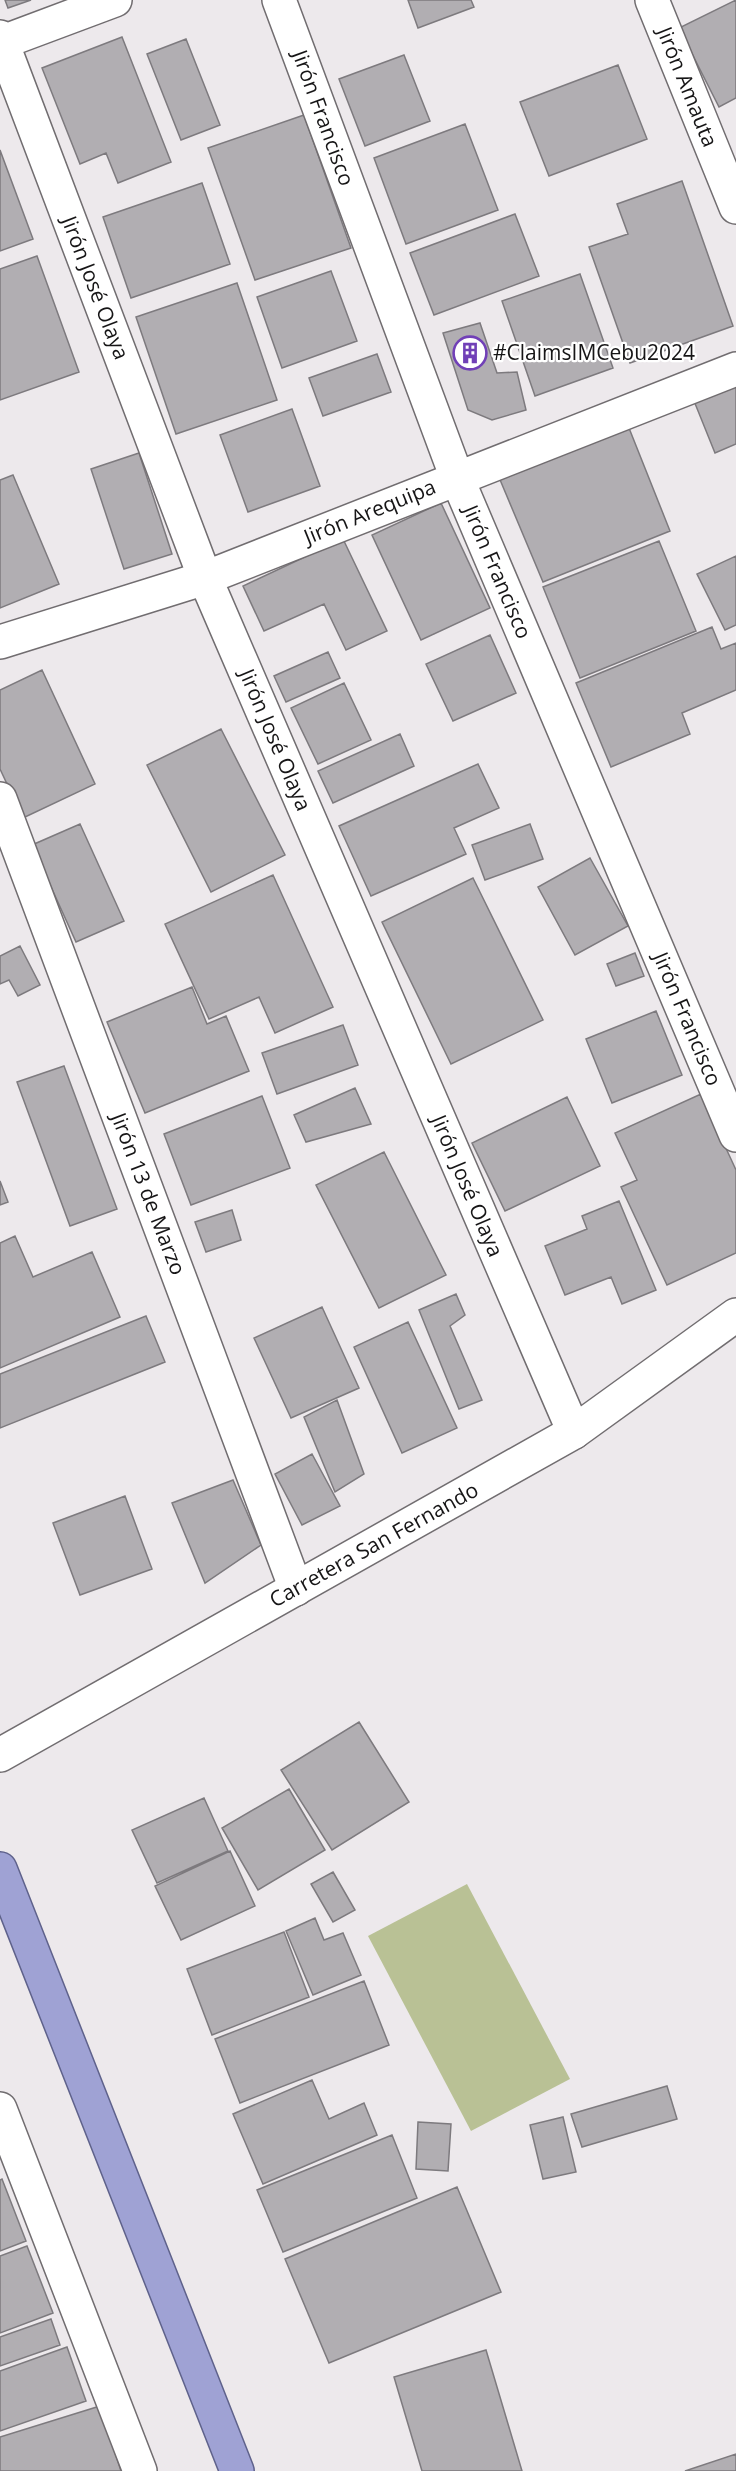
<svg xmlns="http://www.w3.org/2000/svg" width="736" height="2471" font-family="'Open Sans',sans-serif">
<rect width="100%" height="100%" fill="#ede9ec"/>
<path fill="#b9c195" d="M467 1884 570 2079 471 2131 368 1936Z"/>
<path fill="#b1aeb2" stroke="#7d7a7e" stroke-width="1.5" d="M5 0H31L8 8Z
M408 0H471L474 7 418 28Z
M736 0V98L719 107 679 28Z
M122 37 171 162 118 183 106 153 80 164 42 68Z
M186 39 220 125 181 140 147 54Z
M404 55 430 121 365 146 339 79Z
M618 65 647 139 549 176 520 102Z
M304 115 351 248 255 280 208 148Z
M465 124 498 210 406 244 374 158Z
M0 150 33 239 0 251Z
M682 181 733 326 630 363 589 247 628 234 617 204Z
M202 183 230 264 131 298 103 217Z
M515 214 539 276 434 315 410 253Z
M37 256 79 372 0 400V269Z
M331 271 357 341 282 368 257 297Z
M580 274 613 368 535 396 502 301Z
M237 283 277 400 176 434 136 317Z
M480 323 497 373 517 372 526 410 492 420 468 410 443 333Z
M377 354 391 392 323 416 309 378Z
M736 384V444L715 453 694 401Z
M292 409 320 486 248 512 220 435Z
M627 423 670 531 543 582 498 475Z
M139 453 172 554 124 569 91 469Z
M13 475 59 584 0 608V480Z
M441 503 490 608 421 640 372 535Z
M343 539 387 631 346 650 324 604 264 631 243 586Z
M659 541 696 631 580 678 543 587Z
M736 556V625L725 630 697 574Z
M712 627 721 649 736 643V690L682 713 690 734 611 767 576 683Z
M490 635 516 693 453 721 426 664Z
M328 652 340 678 286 702 274 676Z
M42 670 95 784 23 818 0 769V690Z
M344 683 371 740 318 764 291 708Z
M221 729 285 855 211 892 147 765Z
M400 734 414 766 333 803 318 771Z
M478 764 499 808 454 828 466 854 371 896 339 826Z
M80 824 124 921 76 942 32 845Z
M530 824 543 859 485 880 472 845Z
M590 858 628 926 575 955 538 887Z
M273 875 333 1007 275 1033 259 997 209 1019 165 924Z
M473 878 543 1020 451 1064 382 922Z
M20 946 40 985 18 996 9 980 0 984V956Z
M635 953 644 976 616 986 607 964Z
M192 987 207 1024 226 1016 249 1071 145 1113 107 1022Z
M656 1011 682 1075 612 1103 586 1039Z
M343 1025 358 1065 277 1094 262 1053Z
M64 1066 117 1209 70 1226 17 1082Z
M355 1088 371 1124 306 1142 294 1115Z
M701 1094 736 1170V1253L667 1285 621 1187 637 1180 615 1133Z
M262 1096 290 1168 191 1205 164 1134Z
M567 1097 600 1166 505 1211 472 1143Z
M384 1152 446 1275 379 1308 316 1185Z
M0 1181 8 1202 0 1205Z
M619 1201 656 1290 622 1304 611 1277 565 1295 545 1246 587 1229 582 1216Z
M232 1210 241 1240 206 1252 195 1222Z
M15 1236 33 1277 92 1252 120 1317 0 1368V1243Z
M456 1294 465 1315 450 1326 482 1400 459 1409 419 1310Z
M322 1307 359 1388 291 1418 254 1338Z
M146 1316 165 1362 0 1428V1374Z
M408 1322 457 1428 402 1453 354 1347Z
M337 1400 364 1474 335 1492 304 1417Z
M312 1454 340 1506 302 1525 275 1474Z
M233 1480 261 1545 205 1583 172 1503Z
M125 1496 152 1569 80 1595 53 1523Z
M359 1722 409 1802 332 1850 281 1770Z
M289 1789 325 1850 258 1890 222 1828Z
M204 1798 228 1851 157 1883 132 1830Z
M230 1851 255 1906 181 1940 155 1886Z
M333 1872 355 1910 333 1922 311 1884Z
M315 1918 324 1940 343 1933 361 1975 313 1995 286 1931Z
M284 1932 309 1997 212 2035 187 1969Z
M364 1981 389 2045 240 2103 215 2039Z
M312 2080 329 2119 364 2103 377 2135 263 2184 233 2114Z
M667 2086 677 2119 582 2147 571 2114Z
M563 2117 576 2172 543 2179 530 2125Z
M418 2122 451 2124 448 2171 416 2169Z
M392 2135 417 2198 283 2252 257 2190Z
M2 2179 26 2241 0 2251V2180Z
M457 2187 501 2292 329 2363 285 2259Z
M27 2246 53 2313 0 2333V2256Z
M51 2319 60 2345 0 2366V2337Z
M67 2347 86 2401 0 2431V2371Z
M486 2350 522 2471H422L394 2377Z
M100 2406 121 2471H0V2437Z
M736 2454V2471H685Z"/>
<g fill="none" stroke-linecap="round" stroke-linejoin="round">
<defs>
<path id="minor" d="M279 0 457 478 736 1135
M652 0 736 207
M0 37 205 578 574 1432
M0 43 115 0
M0 642 205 578 736 369
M0 799 296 1589
M0 2109 140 2471"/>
<path id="tertiary" d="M0 1755 574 1432 736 1315"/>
<path id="trunk" d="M0 1869 237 2471"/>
</defs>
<use href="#minor" stroke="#716d70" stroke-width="36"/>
<use href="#tertiary" stroke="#716d70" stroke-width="36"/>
<use href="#trunk" stroke="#5f628b" stroke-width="36"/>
<use href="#minor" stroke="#fff" stroke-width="33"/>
<use href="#tertiary" stroke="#fff" stroke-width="33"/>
<use href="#trunk" stroke="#9fa2d4" stroke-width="33"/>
</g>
<defs>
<symbol id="building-ring" viewBox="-11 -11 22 22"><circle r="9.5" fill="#fff" stroke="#7140b7" stroke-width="1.5"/><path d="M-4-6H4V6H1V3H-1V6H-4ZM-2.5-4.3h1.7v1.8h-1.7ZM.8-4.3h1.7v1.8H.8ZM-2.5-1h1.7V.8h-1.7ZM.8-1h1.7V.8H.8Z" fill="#7140b7"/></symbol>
</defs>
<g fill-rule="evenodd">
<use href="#building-ring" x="451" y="334" width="38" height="38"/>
</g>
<g text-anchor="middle" stroke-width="4.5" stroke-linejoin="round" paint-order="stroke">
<g font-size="21" fill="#161516" stroke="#fff">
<text transform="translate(687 87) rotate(68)" y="7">Jirón Amauta</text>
<text transform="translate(323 118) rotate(70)" y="7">Jirón Francisco</text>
<text transform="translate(95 288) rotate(69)" y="7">Jirón José Olaya</text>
<text transform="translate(370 512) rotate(-22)" y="7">Jirón Arequipa</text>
<text transform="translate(497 572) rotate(67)" y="7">Jirón Francisco</text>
<text transform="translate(275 740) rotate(67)" y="7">Jirón José Olaya</text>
<text transform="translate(687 1019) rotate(67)" y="7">Jirón Francisco</text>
<text transform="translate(467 1186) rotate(67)" y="7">Jirón José Olaya</text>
<text transform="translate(148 1194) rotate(69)" y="7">Jirón 13 de Marzo</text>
<text transform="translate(374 1545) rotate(-29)" y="7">Carretera San Fernando</text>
</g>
<g font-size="21" fill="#161516" stroke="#fff" text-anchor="start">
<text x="493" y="360">#ClaimsIMCebu2024</text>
</g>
</g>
</svg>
